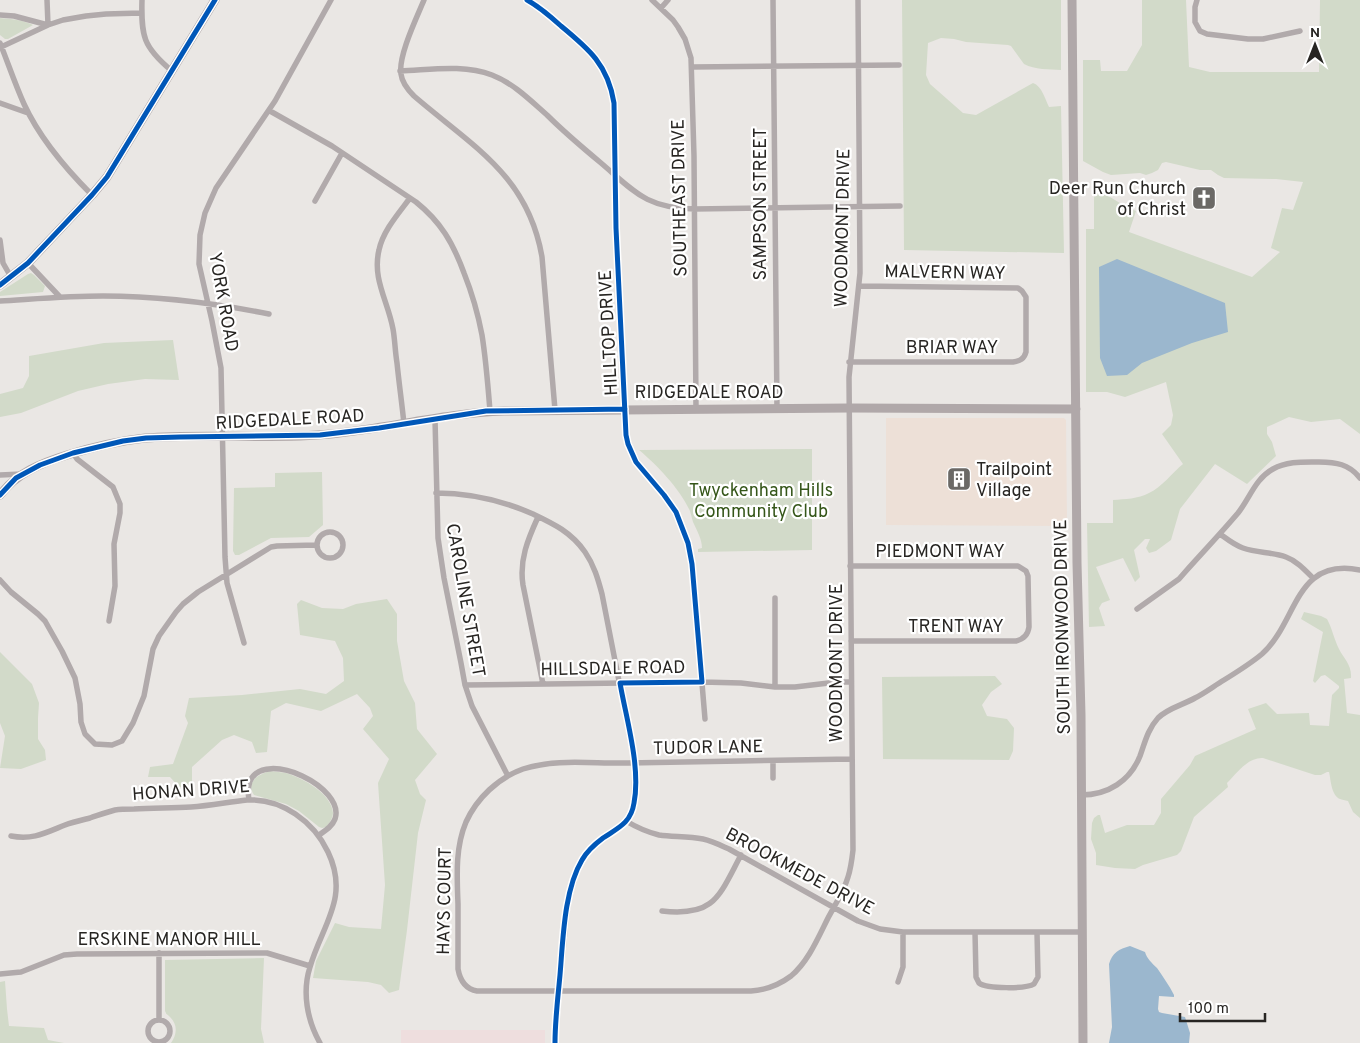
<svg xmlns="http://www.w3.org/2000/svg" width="1360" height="1043" font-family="Overpass,sans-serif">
<rect width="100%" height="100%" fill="#eae7e4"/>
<path fill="#ede0d7" d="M886 418H1064L1066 420 1067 526 886 525Z"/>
<path fill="#eedede" d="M401 1030H545V1043H401Z"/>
<path fill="#d2dac9" d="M902 0H1061V70C1049 69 1035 70 1024 64L1011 46 1008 45 966 42 954 39 941 38 928 43 926 75 930 84 963 113 976 115 1033 83C1042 86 1045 99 1049 107L1061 106 1064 253 904 250Z
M1142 0H1186L1189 67 1210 72H1319L1320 0H1360V434L1340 419 1311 422 1289 417 1267 427V434L1272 442 1276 456 1247 484 1215 464 1180 509 1171 540 1156 551 1149 553 1146 548 1150 539H1145L1134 550 1140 577 1135 582 1123 558 1096 567 1110 600 1102 603 1099 608 1105 626 1089 627 1087 523H1113V500C1125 499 1138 499 1149 493 1162 487 1172 473 1183 464L1162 434 1171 425 1173 415 1166 382 1125 397 1107 392H1086V229H1094V190C1108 193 1121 206 1136 211L1129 232 1252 277 1280 252 1271 248 1282 208 1293 210 1303 182 1276 179 1224 178 1218 175 1211 170H1200L1166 162 1162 163 1158 170 1152 173 1146 175 1140 173 1111 175 1103 172 1083 161V60H1100L1101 71H1127L1142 45Z
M0 18C11 19 23 20 33 25L8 39H5L0 35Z
M31 273 34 275 45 286 43 292 0 296V292L28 274Z
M173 340 179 380 145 379 108 384 78 391 21 413 0 417V394L23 388 29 376V356L104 343Z
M812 449V550L698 552V549L702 548C702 539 697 531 693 522 692 518 691 515 690 511 680 489 657 465 639 450Z
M322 472 323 525 309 537 271 538 239 555H235L233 551 234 488 275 487V473Z
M387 599 397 614V641L404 681 415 703 417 729 437 754 415 780 420 794 426 800 418 833 407 930 399 990 389 993 381 985 368 982 313 978 316 961 335 923 349 927 381 929 385 885 378 783 389 759 363 729 373 716 370 708 357 694 321 711 286 703 271 711 267 752 256 753 252 742 234 735 222 740 192 767V786L179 787 170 777H148L150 767 173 764 188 723 185 716 189 698 242 695 300 689 326 694 344 681 343 658 335 641 300 635 297 604 301 600 322 608 343 609 356 604Z
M1304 612 1321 616 1327 619C1332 628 1334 639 1339 649 1344 659 1352 665 1351 678L1344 679 1347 713 1360 715V818L1353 812 1348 801C1345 800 1342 800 1340 799 1331 795 1331 780 1329 772H1327L1321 775H1315L1263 758C1248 757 1237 773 1227 783L1228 787 1194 817 1181 851 1177 855 1143 865 1135 869 1115 868 1096 865V853L1091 839 1092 823 1094 818 1098 815H1100L1105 833 1127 825H1154L1161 813V799L1190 765 1195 756 1256 729 1248 709 1266 703 1277 714 1309 713 1310 725 1329 726 1332 695 1339 688V686L1325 675 1321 676 1315 683 1313 681 1323 632 1301 619Z
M0 652 32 684 39 703 38 718V739L45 750 46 760 21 769 0 768 5 736 0 723Z
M995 676 1002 684 991 692 982 705 987 716 1007 719 1014 728 1013 751 1009 760 883 759 882 677Z
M270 771C276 772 281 772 286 773 303 778 332 794 333 813 333 818 329 823 327 827L322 828 319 827 299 811 286 804 254 795C245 782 259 774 270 771Z
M264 958 261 1029 264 1043H171C177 1034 178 1025 170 1017 164 1011 168 1017 165 1011V960Z
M5 981 7 1009 9 1026 44 1028 48 1040 64 1043H0V982Z"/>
<path fill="#9bb7ce" d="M1117 259 1225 303 1228 332 1192 343 1142 363 1127 375 1107 376 1100 358 1099 267Z
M1130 946 1145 952C1147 959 1152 963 1157 968 1163 977 1169 985 1174 995V997L1159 996 1158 1009 1159 1012 1162 1013 1185 1017 1190 1033 1189 1043H1109L1112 1027 1109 964C1112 953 1119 949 1130 946Z"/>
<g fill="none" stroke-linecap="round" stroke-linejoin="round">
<path stroke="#b1aaab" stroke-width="5.5" d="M142 0C141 36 143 47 172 71
M424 0C417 17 398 56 401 74 402 83 408 90 414 96 472 146 528 175 542 257L555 410
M527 0C540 7 550 16 561 26 589 49 608 65 614 103L616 228 626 435C634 467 652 478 670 503 682 521 689 542 692 564L705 719
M652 0 673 20 678 27 685 39 691 58 694 156 696 409
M773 0 777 409
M1197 0 1195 7V22L1200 31 1207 34 1248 39H1263L1300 31
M661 8 668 0
M0 15 14 16 48 25 63 20 86 16 106 14 141 13
M0 43C8 63 15 84 24 104 40 139 65 168 92 195
M1 47 48 25 47 0
M692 67 899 65
M400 71C430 70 463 64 492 75 513 83 530 100 547 115 564 132 583 148 601 163 635 192 646 208 694 209L900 206
M0 103 28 113
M270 111 332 146 416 202C441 222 453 243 464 273 472 293 478 314 482 335 486 360 488 386 490 411
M315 201 342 153
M0 240 3 263 11 277
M28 263 60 297
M0 301C34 299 69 296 103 296 159 296 214 303 269 314
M849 362H1013C1020 361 1024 359 1026 352V297L1022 291 1018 288 859 286
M435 419 438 538 444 578 461 663 465 685 472 706 508 776
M404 424C402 404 399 383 397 363 395 351 395 340 393 329 388 301 372 279 379 250 383 231 398 214 410 198
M73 453 77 459 113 487 120 504V513L114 544 115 586 109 621
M0 475 22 474
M436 493C471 493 501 500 533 514 554 524 571 532 585 552 594 565 598 579 602 594L635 763 634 803 630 815 622 826 593 846 582 860 577 871 569 897 566 919 556 1025 555 1043
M538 517C528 539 519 560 523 585L543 684
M317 545a13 13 0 1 1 26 0a13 13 0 1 1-26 0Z
M1220 534C1227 539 1234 545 1243 548 1257 553 1272 552 1286 557 1297 561 1305 570 1313 578
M850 566H1018L1026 571 1028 576 1029 627C1028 635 1024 639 1016 641H851
M0 580 11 592 38 614 45 621 62 651 75 678 80 704 81 722 85 734 95 744 112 745 122 741 133 723 144 696 153 649 159 636 176 612 183 604 198 592 271 547 277 546 316 545
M775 598V687
M1137 609 1179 579 1186 571C1203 552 1221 533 1238 513 1250 498 1255 479 1273 469 1287 461 1303 462 1319 462 1336 462 1349 464 1360 478
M244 643 227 583 225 557 221 368 212 321 199 264 200 235 205 213 216 188 275 101 331 0
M465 685 702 682 741 683 775 687H795L837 682H851
M852 759C777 760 703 762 628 763 594 764 556 758 523 769 498 778 477 798 466 822 455 848 457 877 458 904 458 926 458 947 458 969 460 980 465 989 477 991H751C766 990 779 985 791 976 808 962 818 938 828 918 835 905 844 891 848 877 851 868 852 859 853 850L849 377 860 273 858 0
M773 778V761
M1081 795C1108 795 1130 781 1140 756 1145 742 1148 729 1158 718 1168 708 1183 705 1195 698 1205 693 1214 686 1224 680 1237 672 1250 664 1262 654 1298 622 1294 557 1360 570
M249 800C248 794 248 787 250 781 265 748 346 788 335 819 332 827 325 831 319 835
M626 821C636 827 647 832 659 835 673 837 688 836 703 839 712 841 720 845 729 849L858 921 880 929 903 932H1082
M11 836C33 840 45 833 65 825 73 822 82 820 90 818 99 815 107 812 115 810 121 809 128 809 134 809 153 808 172 808 191 807 210 806 228 802 247 800 282 798 314 822 328 852 350 898 322 925 310 967 302 992 307 1020 320 1043
M662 911C715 917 719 896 741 855
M975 932 976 977 979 983C987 989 1026 989 1034 984L1038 977 1037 932
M159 953V1019
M0 974 21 972 64 955 77 954 267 953 310 966
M898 982 903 967V932
M148 1031a11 11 0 1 1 22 0a11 11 0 1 1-22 0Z"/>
<path stroke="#b0a8a9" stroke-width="9" d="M1072 0 1077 563 1081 715 1083 1043
M0 285 28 263 92 195 107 177 215 0
M0 495C17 473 41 463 67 455 93 447 118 441 145 438 207 433 269 440 331 434 389 428 446 413 504 411L849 408 1076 409"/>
<defs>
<path id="cycleway" d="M527 0C540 7 550 16 561 26 589 49 608 65 614 103L616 228 626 435 628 444 636 462 664 495 676 512 688 543 692 564 702 682 620 683C626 718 641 767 634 803 631 823 618 828 603 838 595 844 587 851 582 860 564 890 563 940 560 975 558 997 555 1020 555 1043
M0 285 28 263 92 195 107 177 215 0
M0 495 16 478 40 465 73 453 123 441 146 438 180 437 320 435 379 428 486 411 625 409"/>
</defs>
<use href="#cycleway" stroke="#fff" stroke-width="8"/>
<use href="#cycleway" stroke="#0057b8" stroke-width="5"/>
</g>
<defs>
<symbol id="church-square" viewBox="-11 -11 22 22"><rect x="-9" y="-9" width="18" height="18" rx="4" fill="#6b6966" stroke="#fff"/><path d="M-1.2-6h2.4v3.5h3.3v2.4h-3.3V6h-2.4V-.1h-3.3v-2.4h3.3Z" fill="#fff"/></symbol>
<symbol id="building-square" viewBox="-11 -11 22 22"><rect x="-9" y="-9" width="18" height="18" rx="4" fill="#6b6966" stroke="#fff"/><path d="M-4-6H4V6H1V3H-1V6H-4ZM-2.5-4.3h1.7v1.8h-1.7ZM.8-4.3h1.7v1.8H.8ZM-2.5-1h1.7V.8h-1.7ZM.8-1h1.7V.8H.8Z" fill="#fff"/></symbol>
</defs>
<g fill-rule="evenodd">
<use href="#church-square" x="1190" y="184" width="28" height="28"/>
<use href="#building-square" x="945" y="465" width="28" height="28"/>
</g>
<g text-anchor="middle" stroke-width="4.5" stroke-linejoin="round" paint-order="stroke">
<g font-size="18" fill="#272522" stroke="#fff" text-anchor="end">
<text x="1186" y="194">Deer Run Church<tspan x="1186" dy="21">of Christ</tspan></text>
<text x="976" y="475" text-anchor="start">Trailpoint<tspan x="976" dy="21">Village</tspan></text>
</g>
<g font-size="18" fill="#272522" stroke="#fff">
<text transform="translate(679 198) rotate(-91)" y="6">SOUTHEAST DRIVE</text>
<text transform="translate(760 204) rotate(-90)" y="6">SAMPSON STREET</text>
<text transform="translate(842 228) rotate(-89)" y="6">WOODMONT DRIVE</text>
<text transform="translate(945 272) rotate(1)" y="6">MALVERN WAY</text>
<text transform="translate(224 302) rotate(80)" y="6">YORK ROAD</text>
<text transform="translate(608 333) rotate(-93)" y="6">HILLTOP DRIVE</text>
<text x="952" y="353">BRIAR WAY</text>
<text x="709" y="398">RIDGEDALE ROAD</text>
<text transform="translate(290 419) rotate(-3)" y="6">RIDGEDALE ROAD</text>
<text x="940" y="557">PIEDMONT WAY</text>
<text transform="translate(466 600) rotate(80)" y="6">CAROLINE STREET</text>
<text x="956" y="632">TRENT WAY</text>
<text transform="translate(1062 627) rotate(-91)" y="6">SOUTH IRONWOOD DRIVE</text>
<text transform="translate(836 663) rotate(-90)" y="6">WOODMONT DRIVE</text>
<text transform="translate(613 668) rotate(-1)" y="6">HILLSDALE ROAD</text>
<text transform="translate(708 747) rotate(-1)" y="6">TUDOR LANE</text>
<text transform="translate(191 790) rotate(-4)" y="6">HONAN DRIVE</text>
<text transform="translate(800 871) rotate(28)" y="6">BROOKMEDE DRIVE</text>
<text transform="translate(444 901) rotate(-89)" y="6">HAYS COURT</text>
<text x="169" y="945">ERSKINE MANOR HILL</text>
</g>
<g font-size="18" fill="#355619" stroke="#fff">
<text x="761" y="496">Twyckenham Hills<tspan x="761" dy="21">Community Club</tspan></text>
</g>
</g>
<g transform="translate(1315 45)" stroke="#ffffff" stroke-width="4" paint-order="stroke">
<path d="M0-4L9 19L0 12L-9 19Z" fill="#272522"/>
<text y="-8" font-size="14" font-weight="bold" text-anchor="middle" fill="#272522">N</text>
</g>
<path d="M1180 1013v8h85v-8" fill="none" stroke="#272522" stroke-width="2.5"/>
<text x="1188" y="1013" font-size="15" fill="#272522" stroke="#ffffff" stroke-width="4" paint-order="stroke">100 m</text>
</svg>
